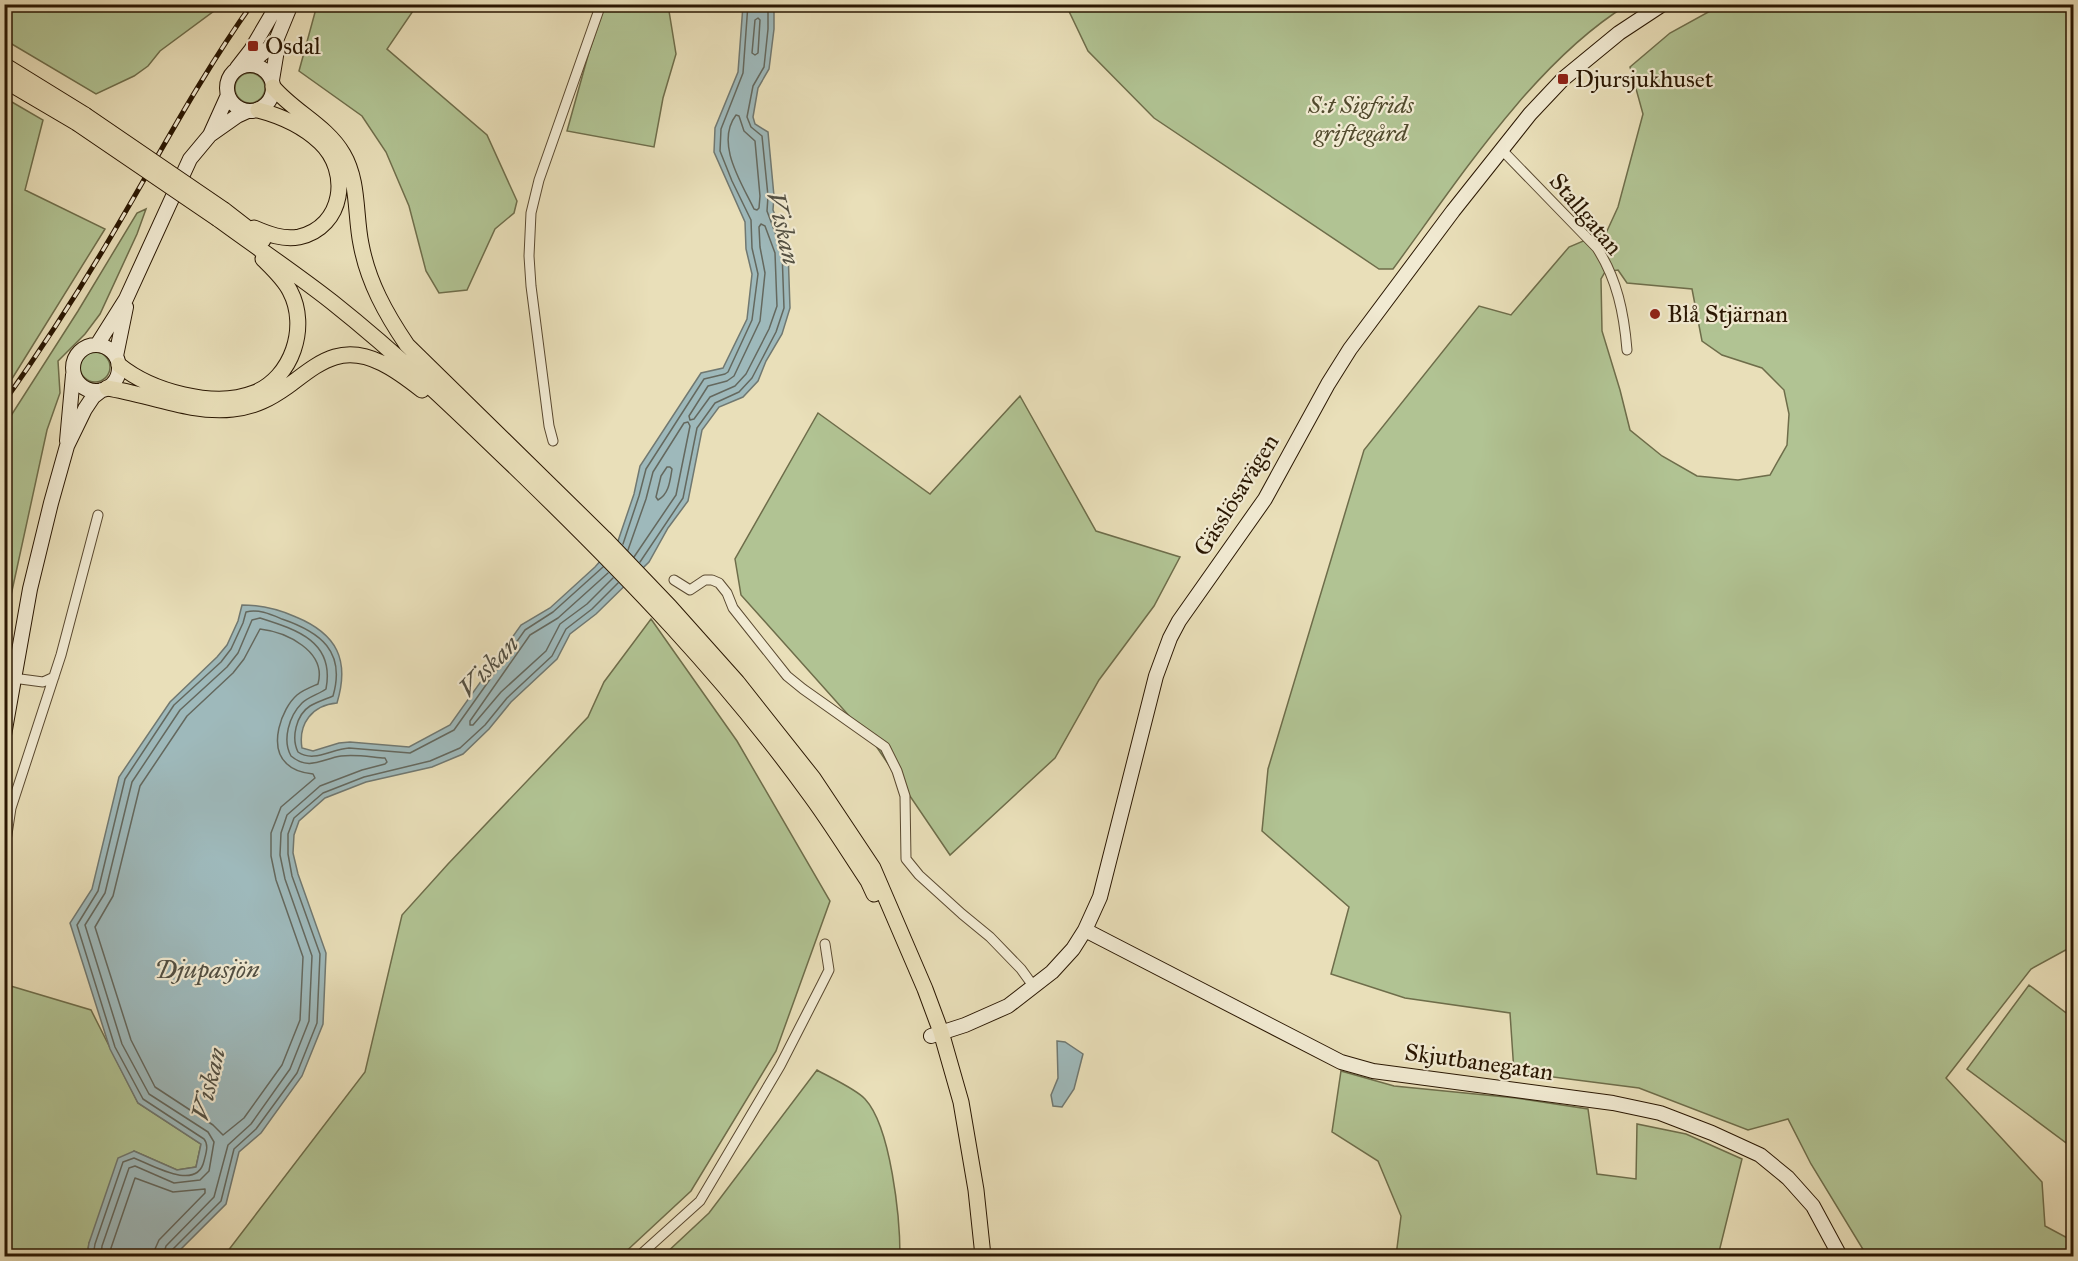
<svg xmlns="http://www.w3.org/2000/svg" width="2078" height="1261" font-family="'IM FELL Great Primer',serif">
<rect width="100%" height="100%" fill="#e9dfb9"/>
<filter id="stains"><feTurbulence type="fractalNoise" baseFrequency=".00333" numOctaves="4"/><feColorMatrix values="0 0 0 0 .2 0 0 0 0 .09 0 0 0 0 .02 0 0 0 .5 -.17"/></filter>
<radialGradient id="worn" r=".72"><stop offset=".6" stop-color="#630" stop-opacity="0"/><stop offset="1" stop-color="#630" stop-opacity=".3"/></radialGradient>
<path fill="#b1c393" stroke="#6e6d4a" stroke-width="1.5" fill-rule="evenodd" d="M5 4H222V5L160 51 148 66 134 76 96 94 5 40Z
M317 5H404L413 11 387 49 487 135 517 201 514 213 495 229 467 290 439 293 426 271 409 206 386 152 362 116 299 71Z
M605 5H668L676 54 663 98 654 147 567 131 589 52Z
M1066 5H1627C1534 62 1457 182 1393 269H1379L1154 118 1088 51Z
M1721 5H2073V946L2031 969 1946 1078 2042 1182 2045 1226 2073 1241V1256H1867L1811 1164 1788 1119 1748 1130 1639 1088 1514 1072 1510 1013 1405 998 1331 974 1349 907 1262 831 1268 769 1364 450 1479 306 1511 315 1569 247 1607 231 1618 207 1643 114 1630 67 1670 33ZM1618 270 1627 283 1692 289 1702 341 1722 355 1762 368 1784 390 1789 414 1787 445 1770 475 1738 480 1697 476 1662 456 1630 430 1620 390 1602 331 1601 279 1605 272Z
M235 88a15 15 0 1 1 30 0a15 15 0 1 1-30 0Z
M5 98 43 120 25 190 105 229 5 390Z
M146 209 137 234 100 314 85 334 58 361 60 393 47 430 5 623V425L78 311 137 213Z
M80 367a15 15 0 1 1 30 0a15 15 0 1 1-30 0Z
M1020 396 1096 531 1180 557 1154 606 1099 680 1055 758 950 855 876 746 741 595 735 559 818 413 930 494Z
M651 619 737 741 830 901 776 1051 691 1191 621 1256H224L365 1072 402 915 448 864 588 717 604 682Z
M4 984 91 1010 138 1103 201 1144 196 1167 177 1170 134 1151 89 1243 87 1256H5Z
M2029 985 2073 1018V1148L1967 1069Z
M817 1070C829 1077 856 1089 865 1099 891 1127 900 1218 900 1256H663L709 1213Z
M1341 1071 1394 1086 1516 1098 1588 1109 1597 1174 1636 1179 1637 1124 1686 1134 1742 1159 1718 1256H1396L1401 1216 1378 1161 1332 1132Z"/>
<path fill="#9eb9bb" stroke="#707871" stroke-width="1.5" d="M743 5H774V29L769 69 758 88 753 117 755 124 768 132 774 196 773 210 788 250 790 308 782 334 766 361 758 381 743 397 719 407 702 430 688 501 668 528 649 562 596 614 570 634 557 659 511 702 489 729 463 754 432 767 366 782 325 798 299 821 294 835 293 853 298 874 326 953 323 1024 302 1076 261 1133 239 1152 226 1204 174 1256H87L89 1243 118 1158 134 1151 177 1170 196 1167 201 1144 138 1103 110 1049 70 923 92 889 119 777 170 702 217 657 227 645 238 621 242 605C262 605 278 609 296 617 337 634 350 660 337 703 312 705 298 724 302 748L313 751 339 743 350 742 409 747 450 725 521 625 550 608 595 567 618 541 634 494 640 466 701 373 723 368 747 319 752 274 746 249 745 222 714 152 715 128 738 72Z
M1057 1041 1065 1042 1083 1054 1074 1089 1062 1107 1053 1106 1051 1095 1058 1078Z"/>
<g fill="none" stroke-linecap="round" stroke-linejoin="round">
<path stroke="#64685e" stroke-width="1.5" d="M758 18 760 20 758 53 755 55 752 53 755 20Z
M736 115 739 116 744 131 755 141 760 196 759 208 757 210 754 209C741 182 715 143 736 115Z
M761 224 765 226 775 253 777 306 769 329 746 374 735 386 710 397 694 419 690 420 689 416 708 386 727 381 734 376 760 321 765 273 760 247 759 227Z
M667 467H670L672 469C670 481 669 494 658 500L656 497 661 476Z
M623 544 639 496 646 469 704 379 725 374 728 372 752 320 758 274 752 248 751 220 732 181 720 151 721 129 743 73 748 4
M628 550 646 499 653 472 684 423 688 422 690 426 676 495 634 557
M640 562 683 498 697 428 715 403 739 392 752 378 776 332 784 308 782 251 767 211 768 196 762 136 751 127 747 117 753 86 764 67 768 29V4
M608 573 558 618 530 635 470 721V725H473L501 692 546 651 560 624 587 604 613 578
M260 629C286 632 327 651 318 684 311 687 303 690 297 695 281 709 268 747 287 764 294 771 303 773 313 774L315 778 281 807 271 833V856L276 880 303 957 300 1020 282 1065 244 1118 223 1135 213 1125 155 1087 131 1040 95 927 113 896 140 786 187 716 233 673 244 659Z
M93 1256 95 1244 123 1162 134 1158C152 1165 197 1192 204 1161 206 1153 209 1145 204 1139L143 1099 115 1047 77 925 98 891 125 779 174 705 221 662 231 649 243 623 246 612C259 609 270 614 282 619 320 632 346 651 333 696 326 699 317 702 310 706 296 715 291 738 298 752 314 763 331 749 349 748L410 753 454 730 525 630 553 612 603 567
M101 1256 102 1246 129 1168 135 1166 174 1183 200 1180 209 1171 214 1142 208 1132 149 1094 122 1044 85 925 105 893 132 782 180 710 227 667 238 653 252 620 260 618C298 630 335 642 326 689 319 694 308 697 302 703 289 716 282 740 291 756 309 771 322 759 341 756 355 754 371 757 385 758L387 762 385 764 362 770 320 786 287 815 281 833 280 855 285 879 312 956 309 1021 290 1069 251 1124 228 1145 214 1197 166 1246 163 1256
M110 1256 111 1248 135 1178 173 1192 205 1189V1193L159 1240 155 1249 154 1256
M170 1256 172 1250 221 1201 234 1149 256 1129 297 1073 317 1023 320 954 292 876 288 854V834L294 818 323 793 364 777 430 761 460 748 485 725 507 698 552 656 566 629 592 609 618 583"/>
<defs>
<path id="street" d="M1501 149 1597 248C1617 279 1624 313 1627 350
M553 441 549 426 531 286 529 256 531 213 539 180 601 4
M674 580 690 590 705 580H712L719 583 727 593 733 608 787 676 803 689 885 747 897 771 905 796 906 859 919 875 962 914 990 937 1021 969 1034 987
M13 678 43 682 54 677
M4 854 11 808 61 655 98 515
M639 1256 700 1201 780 1066 822 984 829 970 825 944"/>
<path id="secondary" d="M227 88a23 23 0 1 1 46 0a23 23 0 1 1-46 0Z
M248 65 275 43 291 4
M237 68 251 50 278 4
M272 80 277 50 275 43
M210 135 237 116 248 111
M73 368a23 23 0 1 1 46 0a23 23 0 1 1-46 0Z
M97 345 126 299 190 159 210 135 228 95
M116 356 126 307
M67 441 73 375
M4 735 30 589 51 503 67 446 85 409 93 397 102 390
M1085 930 1341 1062 1373 1071 1613 1103 1660 1113 1712 1133 1760 1155 1788 1178 1813 1206 1840 1256
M931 1036 965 1025 1008 1006 1052 972 1073 949 1085 930 1100 897 1156 676 1170 638 1179 621 1265 499 1328 384 1350 349 1453 211 1530 114 1563 79 1619 33 1663 4"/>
<path id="primary" d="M4 65 85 115
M4 80 77 123
M273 87C294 112 327 126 343 154 359 181 355 215 361 244 368 282 386 314 407 345L604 538 670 607 737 682 813 778 873 868 925 989 941 1032 961 1102 976 1190 983 1256
M224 210 263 240
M218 219C256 247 295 273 332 302 400 356 460 414 523 475 625 574 724 676 808 792 829 820 848 851 868 881L874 894
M254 228C268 234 283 240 299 237 344 227 351 171 320 142 303 126 281 116 258 110
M119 365C151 391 214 409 254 393 292 378 309 327 290 291 284 279 273 269 263 259
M107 388C148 394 191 414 233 409 255 407 271 398 288 386 302 376 318 362 335 357 367 347 399 372 422 390"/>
</defs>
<use href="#street" stroke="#5a4930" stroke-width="11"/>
<use href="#secondary" stroke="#2a1702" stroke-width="16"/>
<use href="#primary" stroke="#2a1702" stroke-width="17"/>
<use href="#street" stroke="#f1ead2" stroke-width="9"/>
<use href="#secondary" stroke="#f1ead2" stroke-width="14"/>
<use href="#primary" stroke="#e9dfb9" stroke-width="15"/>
<defs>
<path id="rail" d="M4 402C40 351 74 299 106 245 154 165 197 81 252 4"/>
</defs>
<use href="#rail" stroke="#2a1702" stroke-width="5"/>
<use href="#rail" stroke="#f1ead2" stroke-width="3" stroke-dasharray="9" stroke-linecap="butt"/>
<defs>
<path id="primary-bridge" d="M85 115 224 210
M77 123 218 219"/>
</defs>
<use href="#primary-bridge" stroke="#2a1702" stroke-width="17" stroke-linecap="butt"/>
<use href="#primary-bridge" stroke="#e9dfb9" stroke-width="15"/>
</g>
<g fill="#8f2418" stroke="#f1ead2" stroke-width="2">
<rect x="247" y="40" width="12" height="12" rx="3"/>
<rect x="1557" y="73" width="12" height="12" rx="3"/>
<circle cx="1655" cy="314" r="6"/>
</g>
<g text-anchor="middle" stroke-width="4.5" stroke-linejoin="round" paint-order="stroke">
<g font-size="24" fill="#2a1702" stroke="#f1ead2" text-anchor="start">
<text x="265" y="54">Osdal</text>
<text x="1575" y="87">Djursjukhuset</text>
<text x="1667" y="322">Blå Stjärnan</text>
</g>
<g font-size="24" font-style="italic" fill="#524b2e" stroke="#f1ead2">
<text x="1361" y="113">S:t Sigfrids<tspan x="1361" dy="28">griftegård</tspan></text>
</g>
<g font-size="24" fill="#2a1702" stroke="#f1ead2">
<text transform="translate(1586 214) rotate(50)" y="8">Stallgatan</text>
<text transform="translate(1236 495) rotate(-58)" y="8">Gässlösavägen</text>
<text transform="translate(1479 1062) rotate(8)" y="8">Skjutbanegatan</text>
</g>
<g font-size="26" font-style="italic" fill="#535043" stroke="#f1ead2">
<text transform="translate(784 228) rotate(77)" y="9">Viskan</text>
<text transform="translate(488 666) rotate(-46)" y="9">Viskan</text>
<text x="207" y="978">Djupasjön</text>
<text transform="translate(208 1084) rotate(-76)" y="9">Viskan</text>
</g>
</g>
<rect width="2078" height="1261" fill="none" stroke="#e9dfb9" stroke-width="24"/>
<rect x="6" y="6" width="2066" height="1249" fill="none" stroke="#2a1702" stroke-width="3"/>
<rect x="12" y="12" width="2054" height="1237" fill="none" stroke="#2a1702" stroke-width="1.5"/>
<rect width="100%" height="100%" filter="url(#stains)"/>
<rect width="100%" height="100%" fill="url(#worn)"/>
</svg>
